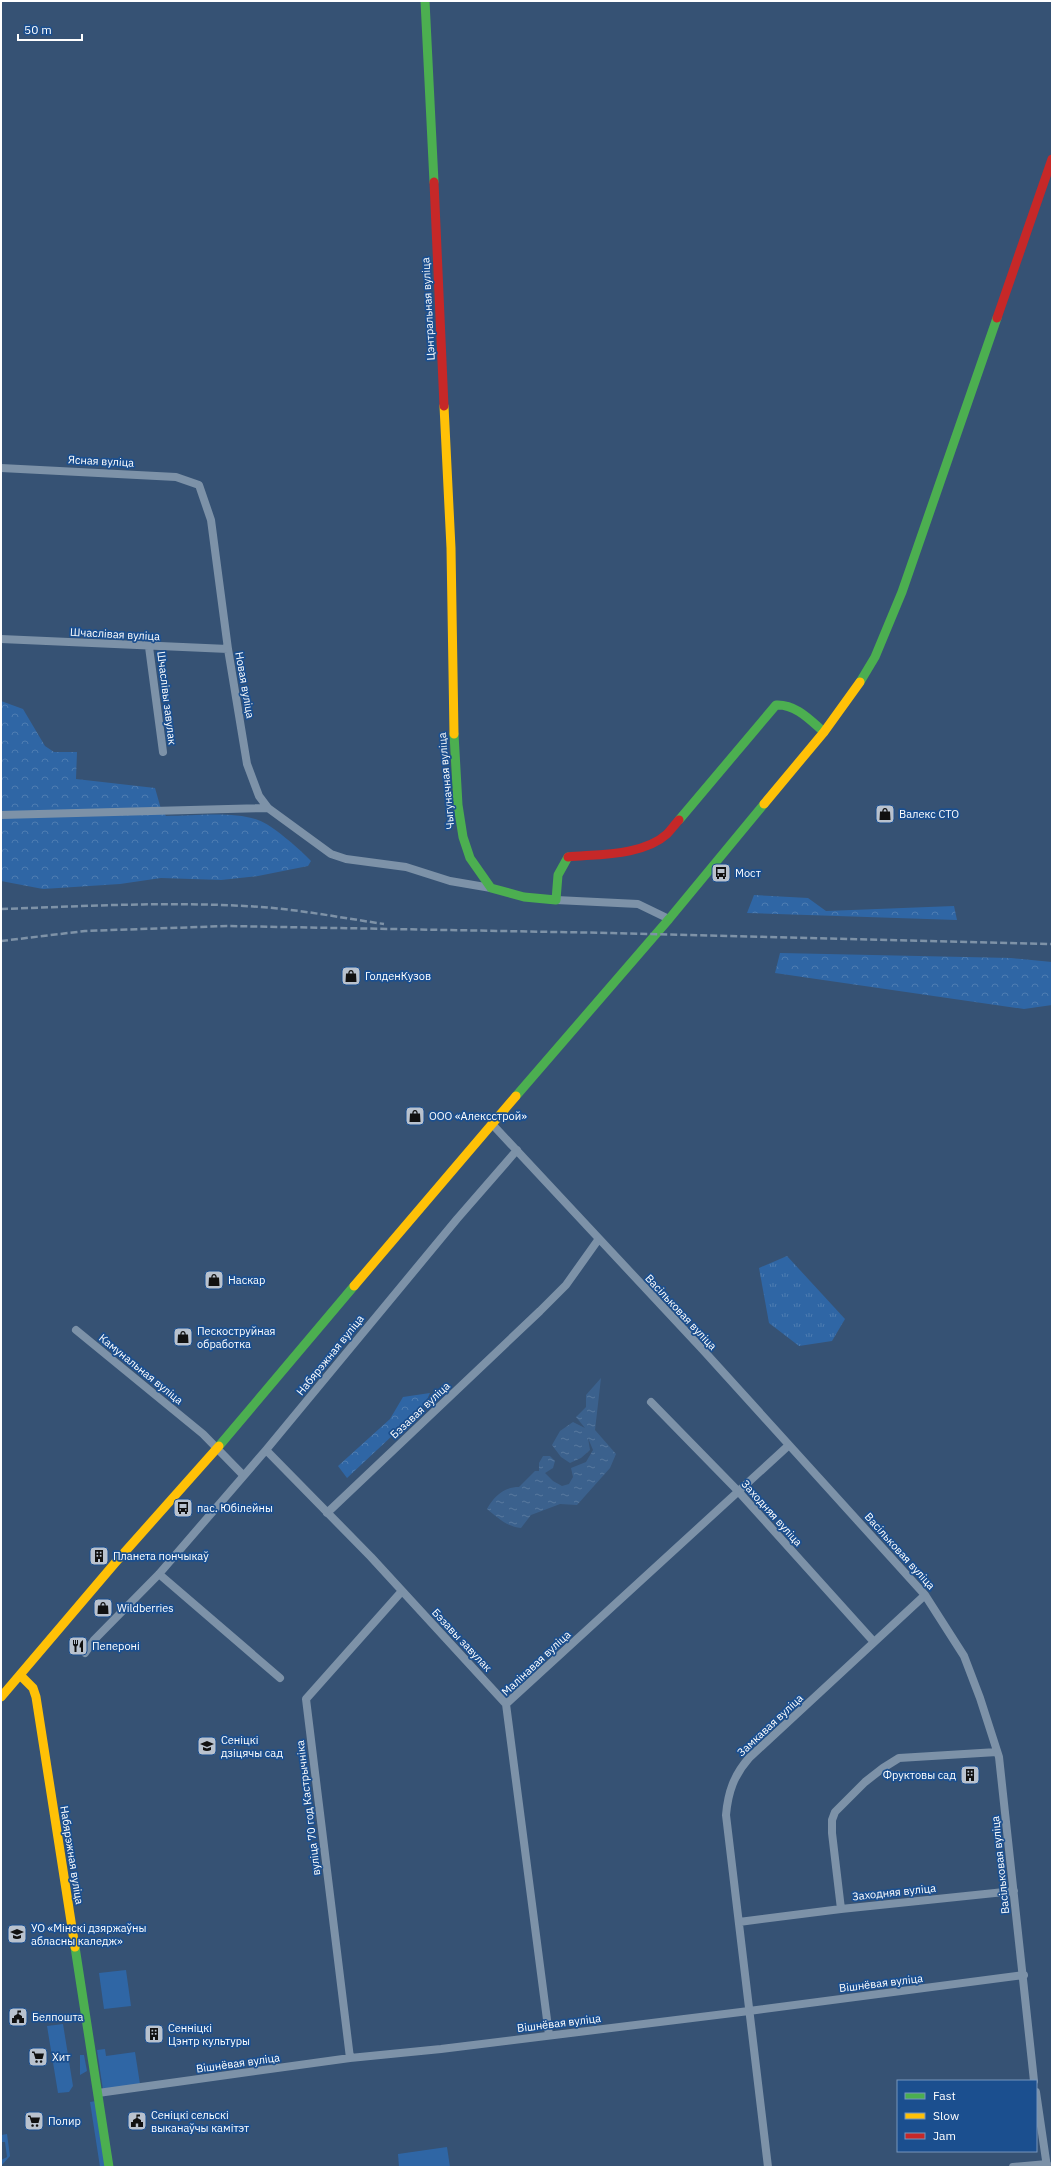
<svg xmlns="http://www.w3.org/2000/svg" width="1053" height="2168" font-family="'IBM Plex Sans',sans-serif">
<defs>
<pattern id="forest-crowns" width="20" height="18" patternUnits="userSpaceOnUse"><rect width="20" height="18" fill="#2f66a5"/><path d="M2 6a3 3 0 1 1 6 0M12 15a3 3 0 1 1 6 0" fill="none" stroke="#4e7db2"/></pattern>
<pattern id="park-tufts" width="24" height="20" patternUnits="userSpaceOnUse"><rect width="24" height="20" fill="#2f66a5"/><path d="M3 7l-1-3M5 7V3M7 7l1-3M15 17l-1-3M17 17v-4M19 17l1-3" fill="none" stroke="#4e7db2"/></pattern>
<pattern id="water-ripples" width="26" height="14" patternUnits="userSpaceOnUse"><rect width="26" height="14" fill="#3b618d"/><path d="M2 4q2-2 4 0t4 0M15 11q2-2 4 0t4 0" fill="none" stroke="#58799e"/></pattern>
</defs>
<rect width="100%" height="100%" fill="#365274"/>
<path fill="#2f66a5" d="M126 1970 131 2006 104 2009 99 1973Z
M63 2024 73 2086 69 2092 58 2093 47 2026Z
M105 2049 106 2056 135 2052 140 2084 103 2090 97 2050Z
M80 2055H84L87 2071 80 2075Z
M96 2101 106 2167H100L90 2102Z
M7 2134 10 2156 1 2166V2160L7 2157 5 2142H1V2135Z
M447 2147 450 2167H399L398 2154Z"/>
<path fill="url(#forest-crowns)" d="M1 701 23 709 45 746 54 752H77L76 779 155 788 161 809 166 816C194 816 232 811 258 820 271 824 301 850 311 861L308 866 258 876 221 880 161 878 120 884 43 889 1 881Z
M754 895 808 898 826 911 954 906 957 920 747 913Z
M780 953 1011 958 1052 962V1005L1024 1009 775 973Z
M430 1393 424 1406 347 1478 338 1466 390 1419 403 1397Z"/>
<path fill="url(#park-tufts)" d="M787 1256 845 1319 832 1341 799 1346 769 1323 759 1268Z"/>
<path fill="url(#water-ripples)" d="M601 1378 595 1430 616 1454 610 1468 577 1505 560 1504 531 1515 521 1528C507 1527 497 1517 487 1509 494 1496 504 1487 519 1487L535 1471H539V1463L543 1456H550L555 1461 553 1468 545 1473 553 1481 562 1486 569 1484 573 1477 571 1468 586 1462 593 1450 588 1438 590 1450 581 1458 570 1463 561 1457 552 1445 560 1431 573 1422 585 1428 576 1417 586 1407V1395Z"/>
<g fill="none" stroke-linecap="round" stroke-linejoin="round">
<path stroke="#7d92a8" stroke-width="8" d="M1 468 176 477 199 485 211 520 228 649 247 764 259 796 268 808 331 854 346 859 406 867 450 881 491 888
M1 639 228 649
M149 647 163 752
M1 815 268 808
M556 900 638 904 669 919
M492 1124 703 1350 925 1595 964 1656 980 1698 999 1757 1034 2081
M76 1330 203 1434 243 1475
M651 1402 738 1491 874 1642
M266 1450 371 1557 506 1704
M327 1513 540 1311 566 1285 598 1240
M159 1574 280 1678
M85 1653 94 1640 159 1574 266 1450 457 1219 517 1150
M997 1752 899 1758 883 1768 865 1782 835 1812 832 1820V1833L841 1909 1014 1891
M739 1922 841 1909
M549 2035 506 1704 789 1445
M350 2058 306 1699 402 1591
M1036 2092 1047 2167
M98 2093 350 2058 441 2049 749 2011 1024 1975
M768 2167 726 1815C728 1792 734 1775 749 1758L925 1595
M1013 2167 1047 2164"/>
<path stroke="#4caf50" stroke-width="9" d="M425 1 434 182
M860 682 875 657 902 592 997 318
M454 734 458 805 463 837 470 858 491 888 524 897 556 900 558 875 568 857
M679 820 776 705C796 704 810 720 824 732
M516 1096 669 919 764 804
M219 1446 354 1286
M75 1947 109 2167"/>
<path stroke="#ffc107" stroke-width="9" d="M444 406 451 548 454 734
M764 804 824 732 860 682
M354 1286 516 1096
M20 1675 33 1688 36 1697 75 1947
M1 1697 115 1563 219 1446"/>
<path stroke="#c62828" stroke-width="9" d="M434 182 444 406
M997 318 1052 159
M568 857C597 854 643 856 667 834 671 830 675 824 679 820"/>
<path stroke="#7e92a7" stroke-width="2.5" stroke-dasharray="7 3" stroke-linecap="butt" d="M1 909C88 906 174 901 261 907 302 910 343 918 384 924
M1 941 85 931 227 926 612 933 1052 944"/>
</g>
<defs>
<symbol id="shop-square" viewBox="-11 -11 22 22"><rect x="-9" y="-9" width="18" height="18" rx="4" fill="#b9c2ce" stroke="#1b4f8f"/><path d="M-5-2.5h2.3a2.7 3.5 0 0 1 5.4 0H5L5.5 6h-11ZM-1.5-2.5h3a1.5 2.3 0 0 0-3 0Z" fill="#111"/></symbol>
<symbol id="bus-square" viewBox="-11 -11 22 22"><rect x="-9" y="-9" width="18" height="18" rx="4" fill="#b9c2ce" stroke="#1b4f8f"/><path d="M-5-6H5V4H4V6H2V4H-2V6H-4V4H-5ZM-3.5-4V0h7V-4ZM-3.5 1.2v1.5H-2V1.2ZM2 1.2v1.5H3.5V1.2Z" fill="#111"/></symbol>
<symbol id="building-square" viewBox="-11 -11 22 22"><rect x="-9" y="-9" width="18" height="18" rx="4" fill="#b9c2ce" stroke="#1b4f8f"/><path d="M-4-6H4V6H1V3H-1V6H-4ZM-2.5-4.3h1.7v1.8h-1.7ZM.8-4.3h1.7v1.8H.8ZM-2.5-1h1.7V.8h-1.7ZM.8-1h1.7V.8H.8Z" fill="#111"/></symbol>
<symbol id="restaurant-square" viewBox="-11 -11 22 22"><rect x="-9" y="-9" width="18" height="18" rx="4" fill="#b9c2ce" stroke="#1b4f8f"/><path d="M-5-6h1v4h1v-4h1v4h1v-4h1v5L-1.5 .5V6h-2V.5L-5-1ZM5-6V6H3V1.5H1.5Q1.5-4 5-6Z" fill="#111"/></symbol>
<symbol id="school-square" viewBox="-11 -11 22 22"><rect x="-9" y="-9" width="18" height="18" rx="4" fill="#b9c2ce" stroke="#1b4f8f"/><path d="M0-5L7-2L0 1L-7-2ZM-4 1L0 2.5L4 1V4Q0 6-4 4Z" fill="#111"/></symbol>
<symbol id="university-square" viewBox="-11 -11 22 22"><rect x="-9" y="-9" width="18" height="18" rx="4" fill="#b9c2ce" stroke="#1b4f8f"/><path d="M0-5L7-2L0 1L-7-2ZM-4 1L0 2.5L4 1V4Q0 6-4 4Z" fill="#111"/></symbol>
<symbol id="civic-square" viewBox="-11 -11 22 22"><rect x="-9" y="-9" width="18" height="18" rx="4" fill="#b9c2ce" stroke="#1b4f8f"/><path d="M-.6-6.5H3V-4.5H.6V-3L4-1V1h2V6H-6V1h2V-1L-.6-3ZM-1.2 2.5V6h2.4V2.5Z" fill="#111"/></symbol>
<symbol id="supermarket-square" viewBox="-11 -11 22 22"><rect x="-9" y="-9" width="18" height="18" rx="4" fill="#b9c2ce" stroke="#1b4f8f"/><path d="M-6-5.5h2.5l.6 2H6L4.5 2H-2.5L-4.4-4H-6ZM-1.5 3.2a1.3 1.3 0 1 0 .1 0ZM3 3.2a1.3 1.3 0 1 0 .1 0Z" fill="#111"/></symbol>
</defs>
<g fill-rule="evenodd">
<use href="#shop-square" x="874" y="803" width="22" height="22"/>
<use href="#bus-square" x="710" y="862" width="22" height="22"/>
<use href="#shop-square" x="340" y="965" width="22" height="22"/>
<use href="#shop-square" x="404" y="1105" width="22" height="22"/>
<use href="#shop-square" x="203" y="1269" width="22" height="22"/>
<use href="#shop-square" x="172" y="1326" width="22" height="22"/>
<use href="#bus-square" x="172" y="1497" width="22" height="22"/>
<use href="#building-square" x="88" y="1545" width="22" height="22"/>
<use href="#shop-square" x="92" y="1597" width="22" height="22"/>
<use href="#restaurant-square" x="67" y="1635" width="22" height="22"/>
<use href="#school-square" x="196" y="1735" width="22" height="22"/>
<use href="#building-square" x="959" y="1764" width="22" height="22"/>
<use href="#university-square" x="6" y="1923" width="22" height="22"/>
<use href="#civic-square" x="7" y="2006" width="22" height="22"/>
<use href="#building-square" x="143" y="2023" width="22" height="22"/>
<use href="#supermarket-square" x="27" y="2046" width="22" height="22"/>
<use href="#supermarket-square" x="23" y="2110" width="22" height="22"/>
<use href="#civic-square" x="126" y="2110" width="22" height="22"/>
</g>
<g text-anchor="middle" stroke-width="3.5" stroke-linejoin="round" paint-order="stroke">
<g font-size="11" fill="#fff" stroke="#1b4f8f">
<text transform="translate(428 309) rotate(-93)" y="4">Цэнтральная вуліца</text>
<text transform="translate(101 461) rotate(3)" y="4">Ясная вуліца</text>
<text transform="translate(115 634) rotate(3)" y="4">Шчаслівая вуліца</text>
<text transform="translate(245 685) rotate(80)" y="4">Новая вуліца</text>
<text transform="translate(167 698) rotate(83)" y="4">Шчаслівы завулак</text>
<text transform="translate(446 781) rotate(-95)" y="4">Чыгуначная вуліца</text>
<text transform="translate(681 1312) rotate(47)" y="4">Васільковая вуліца</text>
<text transform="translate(330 1355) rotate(-51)" y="4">Набярэжная вуліца</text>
<text transform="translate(141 1369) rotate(39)" y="4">Камунальная вуліца</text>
<text transform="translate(420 1410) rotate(-43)" y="4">Бэзавая вуліца</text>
<text transform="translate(772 1513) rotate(48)" y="4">Заходняя вуліца</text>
<text transform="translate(900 1551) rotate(48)" y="4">Васільковая вуліца</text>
<text transform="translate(462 1640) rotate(47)" y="4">Бэзавы завулак</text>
<text transform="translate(536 1663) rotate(-43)" y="4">Малінавая вуліца</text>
<text transform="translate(770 1725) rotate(-43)" y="4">Замкавая вуліца</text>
<text transform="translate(308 1808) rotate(-97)" y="4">вуліца 70 год Кастрычніка</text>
<text transform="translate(72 1855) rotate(81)" y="4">Набярэжная вуліца</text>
<text transform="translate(1000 1865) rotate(-96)" y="4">Васільковая вуліца</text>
<text transform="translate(894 1892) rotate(-6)" y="4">Заходняя вуліца</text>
<text transform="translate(881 1983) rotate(-7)" y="4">Вішнёвая вуліца</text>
<text transform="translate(559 2023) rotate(-7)" y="4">Вішнёвая вуліца</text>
<text transform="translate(238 2063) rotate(-8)" y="4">Вішнёвая вуліца</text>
</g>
<g font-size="11" fill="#fff" stroke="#1b4f8f" text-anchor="start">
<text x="899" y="818">Валекс СТО</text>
<text x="735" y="877">Мост</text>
<text x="365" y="980">ГолденКузов</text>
<text x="429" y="1120">ООО «Алексстрой»</text>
<text x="228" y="1284">Наскар</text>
<text x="197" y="1335">Пескоструйная<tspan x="197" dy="13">обработка</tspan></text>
<text x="197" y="1512">пас. Юбілейны</text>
<text x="113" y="1560">Планета пончыкаў</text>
<text x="117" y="1612">Wildberries</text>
<text x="92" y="1650">Пепероні</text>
<text x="221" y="1744">Сеніцкі<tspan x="221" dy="13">дзіцячы сад</tspan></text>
<text x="956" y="1779" text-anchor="end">Фруктовы сад</text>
<text x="31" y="1932">УО «Мінскі дзяржаўны<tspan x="31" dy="13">абласны каледж»</tspan></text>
<text x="32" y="2021">Белпошта</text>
<text x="168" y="2032">Сенніцкі<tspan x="168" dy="13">Цэнтр культуры</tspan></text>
<text x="52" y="2061">Хит</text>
<text x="151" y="2119">Сеніцкі сельскі<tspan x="151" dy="13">выканаўчы камітэт</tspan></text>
<text x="48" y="2125">Полир</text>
</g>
</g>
<rect width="1053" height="2168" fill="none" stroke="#ffffff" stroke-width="4"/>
<rect x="897" y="2080" width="140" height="72" fill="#1b4f8f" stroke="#7695bc"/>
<rect x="905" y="2093" width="20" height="6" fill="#4caf50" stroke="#7695bc"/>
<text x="933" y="2100" font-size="12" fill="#ffffff">Fast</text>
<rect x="905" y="2113" width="20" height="6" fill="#ffc107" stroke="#7695bc"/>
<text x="933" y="2120" font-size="12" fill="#ffffff">Slow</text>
<rect x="905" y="2133" width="20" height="6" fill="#c62828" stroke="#7695bc"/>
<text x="933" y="2140" font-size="12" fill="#ffffff">Jam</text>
<path d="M18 34v6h64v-6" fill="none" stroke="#ffffff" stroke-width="2"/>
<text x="24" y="34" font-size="12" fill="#ffffff" stroke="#1b4f8f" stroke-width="3" paint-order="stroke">50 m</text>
</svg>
